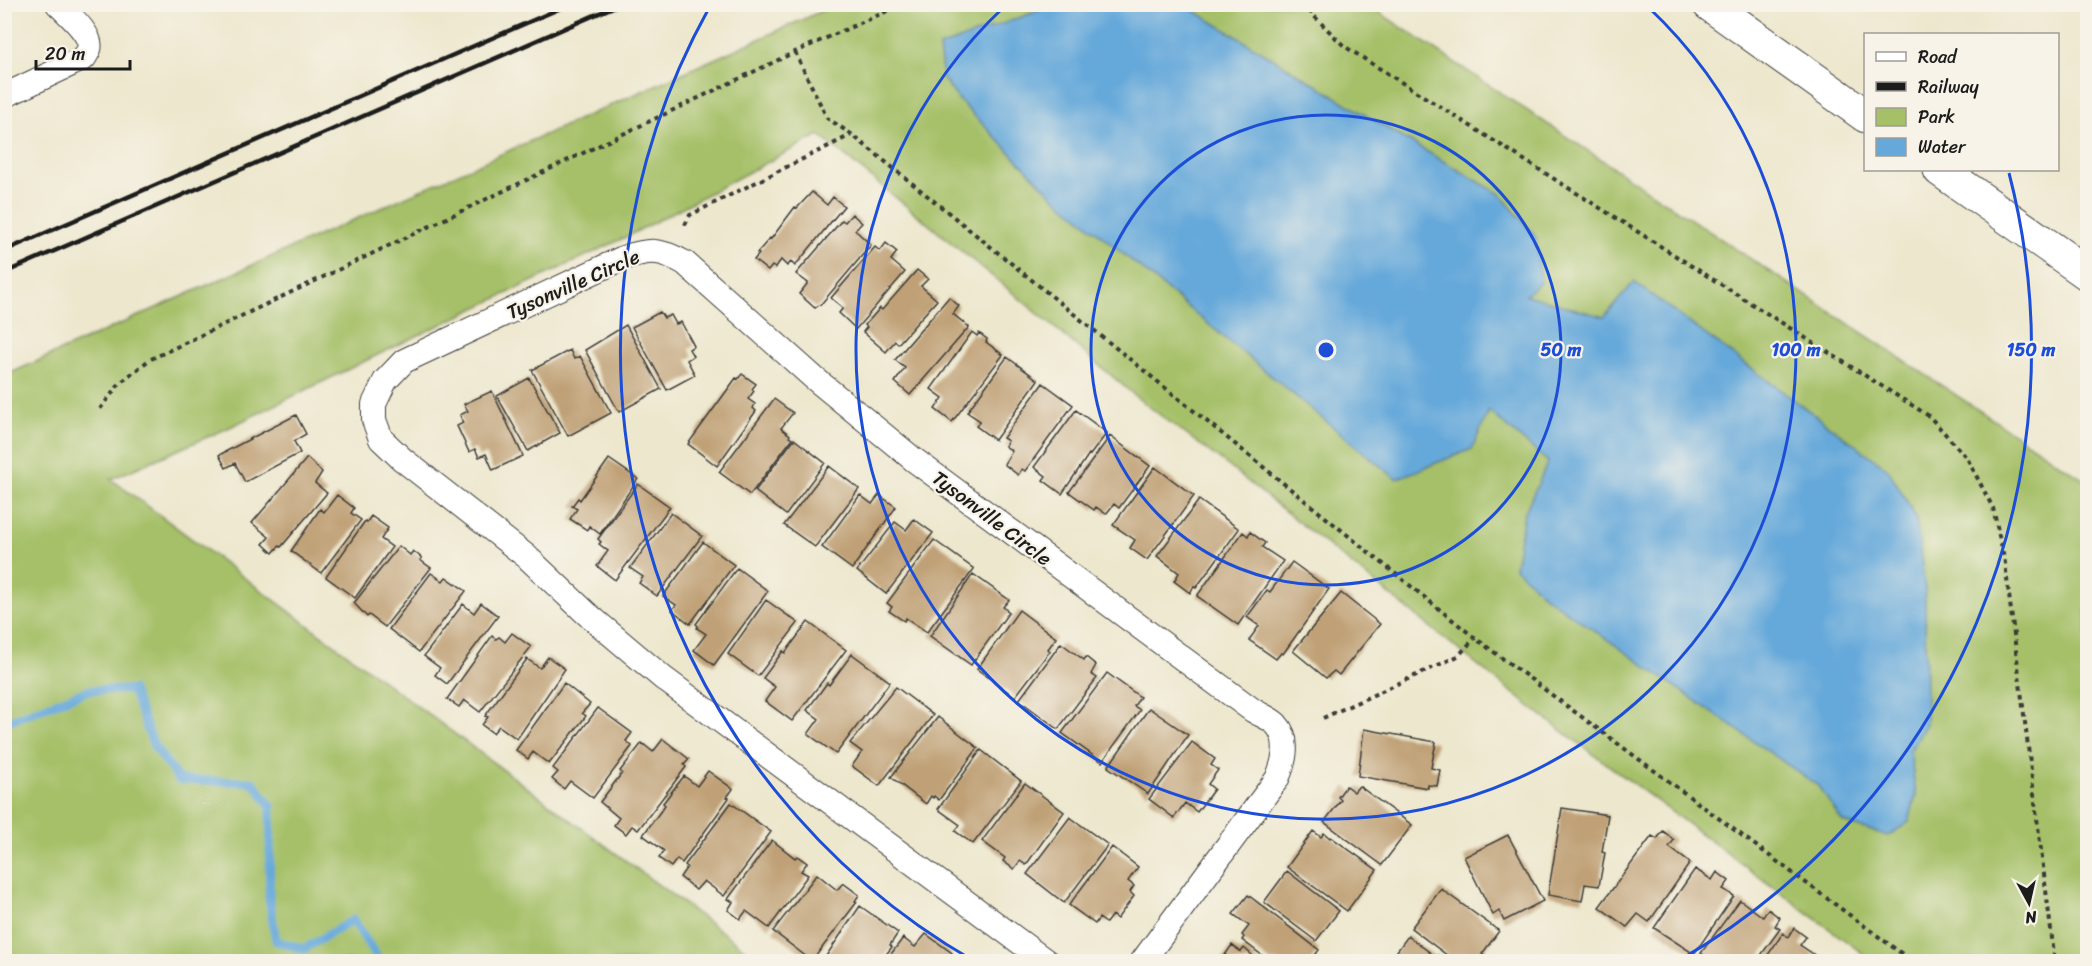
<svg xmlns="http://www.w3.org/2000/svg" width="2092" height="966" font-family="Sriracha,sans-serif">
<rect width="100%" height="100%" fill="#f7f3e8"/>
<filter id="ink" filterUnits="userSpaceOnUse"><feTurbulence type="fractalNoise" baseFrequency=".0167" numOctaves="2"/><feDisplacementMap in="SourceGraphic" scale="12" xChannelSelector="R" yChannelSelector="G"/><feConvolveMatrix kernelMatrix="1 2 1 2 8 2 1 2 1" color-interpolation-filters="sRGB"/></filter>
<filter id="wash" filterUnits="userSpaceOnUse"><feTurbulence type="fractalNoise" baseFrequency=".008" numOctaves="4" result="noise"/><feDisplacementMap in="SourceGraphic" scale="24" xChannelSelector="R" yChannelSelector="G"/><feGaussianBlur stdDeviation="1.35" result="paint"/><feColorMatrix in="noise" values="0 0 0 0 0 0 0 0 0 0 0 0 0 0 0 0 0 1.4 0 .05"/><feComposite in="paint" operator="in"/></filter>
<g filter="url(#wash)">
<rect width="100%" height="100%" fill="#ede7cd"/>
<path fill="#a5c067" stroke="#606e42" stroke-width="1.5" d="M835 5H1368L2087 482V961H1873L1538 713 1227 465 1140 400 1041 316 819 135 628 236 402 343 228 428 111 479 761 961H5L4 376Z"/>
<path fill="#65a8da" stroke="#40627b" stroke-width="1.5" d="M1054 5H1185L1395 133 1500 194 1536 237 1541 282 1526 295 1604 317 1634 282 1888 469 1916 517 1925 589 1926 724 1910 751 1916 795 1909 822 1888 836 1843 822 1818 786 1546 597 1515 568 1524 514 1548 462 1489 411 1472 449 1396 479 1052 195 959 100 943 79 939 47Z"/>
<g fill="none" stroke-linecap="round" stroke-linejoin="round">
<path stroke="#65a8da" stroke-width="9" d="M4 718 8 721 89 690H132L154 746 179 780 253 782 271 806 269 898 276 941 304 949 353 920 380 962"/>
</g>
<g id="blocks">
<path fill="#c0a177" d="M812 192 827 205 833 197 844 206 795 266 791 262 787 266 781 260 775 268 772 266 768 271 754 260 759 254 757 253 770 238 771 239 795 207 797 208Z
M852 214 862 223 855 230 871 245 822 303 815 308 799 294 808 283 796 274 842 220 845 222Z
M886 243 897 252 891 260 905 272 856 329 839 313 843 308 831 298 875 247 880 251Z
M917 270 928 279 921 286 937 300 898 344 895 341 886 352 863 332 867 327 865 325 880 308 882 310Z
M949 297 959 306 953 314 969 327 910 395 895 382 905 368 895 360Z
M660 312 664 318 671 315 676 324 681 322 694 346 689 349 693 356 687 360 695 375 667 390 632 327Z
M626 325 661 389 619 412 585 350Z
M972 332 977 336 979 333 987 339 986 342 1003 355 952 422 935 409 943 398 931 389Z
M570 350 574 359 580 356 611 413 568 436 532 370Z
M1007 357 1038 380 995 440 976 426 980 421 967 412Z
M742 374 756 384 752 389 754 391 748 399 755 404 753 408 756 411 717 466 688 444 736 378 738 379Z
M529 378 560 433 528 451 497 396Z
M1043 383 1073 405 1025 471 1022 469 1018 475 1004 464 1012 451 1005 446 1008 441 1003 438Z
M492 391 523 456 493 470 486 454 479 457 475 449 469 452 457 426 463 423 460 415 468 411 464 404Z
M774 399 793 413 781 428 790 435 789 437 792 439 750 495 719 472Z
M1076 410 1107 433 1090 455 1089 454 1062 494 1043 480 1046 476 1034 467Z
M296 415 306 434 294 441 300 453 245 482 235 463 226 468 219 455Z
M1110 436 1150 466 1119 508 1114 504 1106 514 1096 507 1094 510 1069 492Z
M794 439 825 463 786 515 755 491Z
M307 458 322 472 315 483 327 493 281 547 279 546 273 553 263 544 269 537 252 523Z
M609 459 638 479 600 534 589 526 587 530 570 519 577 509 572 506 578 498 580 500Z
M829 466 859 489 815 547 784 525Z
M1155 467 1194 496 1147 560 1130 548 1135 540 1113 525Z
M638 484 670 507 615 580 597 566 608 551 599 544 601 542 598 539Z
M337 495 354 508 351 513 361 520 321 573 291 551 320 509 324 512Z
M860 495 872 504 879 495 896 507 852 569 822 547Z
M1199 500 1239 529 1196 588 1194 586 1190 593 1174 581 1179 573 1157 556Z
M671 513 702 536 657 596 639 583 643 577 630 568Z
M371 516 388 528 381 539 392 547 355 598 326 577 365 521 367 522Z
M914 519 933 533 886 594 857 571 895 522 906 530Z
M1243 532 1248 536 1250 532 1265 543 1262 547 1283 561 1238 625 1197 596Z
M934 540 974 569 927 632 906 618 904 621 889 611 892 607 887 603Z
M703 542 734 565 690 624 672 610 676 605 663 596Z
M399 546 410 555 413 551 422 558 420 560 431 568 385 627 369 615 367 617 354 603Z
M1292 562 1329 589 1283 654 1281 653 1276 659 1249 640 1259 626 1247 617 1267 590 1270 592Z
M737 568 768 591 714 665 694 650 706 634 697 628 698 626 696 624Z
M431 573 443 581 446 577 466 591 419 652 389 629Z
M973 574 1009 600 1003 607 1009 612 971 665 930 636Z
M1341 593 1380 624 1339 675 1334 671 1326 678 1293 651Z
M766 600 798 623 758 676 728 654Z
M481 603 498 616 447 684 435 675 440 668 424 656 463 604 474 613Z
M1019 610 1056 638 1048 649 1050 651 1015 697 977 669Z
M808 622 846 650 792 721 765 701 775 687 763 678 783 651 785 653Z
M512 633 531 647 480 712 464 700 459 707 447 699 492 636 496 639 499 637 505 642Z
M1061 643 1084 660 1086 657 1096 665 1091 674 1097 678 1058 729 1019 700Z
M852 654 890 682 836 754 808 734 819 719 807 710 827 683 829 685Z
M548 657 565 669 517 739 499 726 493 733 482 725 488 717 485 716 527 659 540 668Z
M1107 673 1140 697 1134 706 1140 710 1102 762 1062 733Z
M564 683 590 704 582 713 586 716 549 764 533 752 528 759 516 750Z
M896 687 933 715 879 786 852 766 862 752 850 743Z
M598 708 632 733 626 741 632 746 593 798 570 781 564 789 552 779 558 772 553 768Z
M1149 708 1188 735 1148 794 1108 767Z
M938 717 978 748 939 800 934 796 933 798 931 796 926 804 891 777Z
M1364 729 1436 742 1431 768 1440 770 1437 786 1428 785V788L1358 776Z
M663 739 689 759 684 765 686 767 638 830 632 826 626 834 614 825 619 818 600 802 622 773 620 771 642 743 653 752Z
M1192 742 1215 759 1211 765 1218 770 1208 784 1214 789 1197 812 1185 803 1174 818 1149 799Z
M981 750 1021 781 973 844 955 831 960 825 938 809Z
M708 771 733 789 727 797 729 798 682 863 677 859 671 867 659 858 664 851 643 835 665 805 663 803 684 776 697 786Z
M1025 783 1064 812 1026 865 1020 861 1014 869 1003 861 1005 858 982 841Z
M1346 786 1354 792 1359 786 1412 825 1382 865 1324 822 1341 800 1338 797Z
M731 803 771 832 724 896 704 881 696 890 680 877 687 867 685 865Z
M1562 808 1608 815 1602 852 1605 853 1599 886 1585 884 1582 901 1548 895Z
M1070 817 1108 845 1064 903 1027 874Z
M1313 831 1321 837 1324 833 1330 838 1331 837 1377 870 1347 911 1287 867Z
M1663 831 1674 840 1669 847 1690 863 1649 922 1638 914 1627 927 1599 907 1652 836 1657 839Z
M1508 835 1543 901 1504 921 1499 911 1493 915 1464 857Z
M772 840 795 858 797 856 807 863 801 871 808 875 769 928 746 911 740 919 728 910 733 902 728 899Z
M1112 847 1138 867 1128 881 1134 886 1130 892 1134 896 1117 919 1112 915 1106 923 1099 918 1095 924 1069 905Z
M1695 869 1712 880 1717 872 1729 881 1723 889 1734 896 1694 954 1654 928Z
M1287 871 1339 911 1316 941 1264 902Z
M817 874 837 890 843 883 859 895 855 901 857 902 812 961 773 931Z
M1441 889 1499 931 1482 954 1486 956 1482 962H1456L1411 928Z
M1248 895 1319 950 1310 962H1271L1242 940 1244 937 1242 935 1249 926 1233 914Z
M1740 900 1763 917 1768 909 1780 918 1775 926 1780 929 1756 962H1703L1706 957 1701 953Z
M860 906 898 933 890 945 892 947 880 962H822Z
M1794 928 1806 937 1800 945 1822 960 1820 962H1763L1783 933 1788 937Z
M926 934 952 953 946 960 948 962H885L903 938 915 947Z
M1408 936 1436 957 1438 955 1446 962H1389Z
M1232 945 1241 952 1244 948 1260 962H1220Z"/>
</g>
</g>
<g filter="url(#ink)">
<use href="#blocks" fill-opacity="0" stroke="#3b3a37" stroke-width="1.5"/>
<g fill="none" stroke-linecap="round" stroke-linejoin="round">
<defs>
<path id="street" d="M4 96 84 58C86 55 88 52 89 49 94 36 67 13 58 4
M1047 962 663 678 586 613 526 556 402 459 381 439 374 420V404L385 381 404 361 623 258C650 249 660 249 685 263L814 378 913 459 1251 709C1258 714 1270 718 1276 724 1291 740 1284 763 1277 779L1142 962"/>
<path id="secondary" d="M1709 4 1866 116
M1940 170 2088 274"/>
</defs>
<use href="#street" stroke="#3b3a37" stroke-width="26"/>
<use href="#secondary" stroke="#3b3a37" stroke-width="35"/>
<path stroke="#3b3a37" stroke-width="4" stroke-dasharray="4.5 4.5" stroke-linecap="butt" d="M1302 4 1344 46 1929 416 1967 458 1993 508 2005 563 2055 962
M795 52 827 118 851 134 1475 638 1913 962
M685 225 690 215 851 135
M100 409 120 383 149 360 795 52 903 4
M1323 718 1458 656 1475 638"/>
<use href="#street" stroke="#fff" stroke-width="24"/>
<use href="#secondary" stroke="#fff" stroke-width="33"/>
<path stroke="#1c1c1c" stroke-width="4.5" d="M4 251 570 4
M4 273 620 4"/>
</g>
</g>
<g fill="none" stroke="#1d4ed8" stroke-width="3">
<circle cx="1326" cy="350" r="235"/>
<path d="M1647 6A470 470 0 1 1 1005 6"/>
<path d="M974 961A705 705 0 0 1 709 8M2009 173A705 705 0 0 1 1678 961"/>
</g>
<g text-anchor="middle" stroke-width="4.5" stroke-linejoin="round" paint-order="stroke">
<g font-size="20" fill="#1c1c1c" stroke="#f7f3e8">
<text transform="translate(573 284) rotate(-24)" y="7">Tysonville Circle</text>
<text transform="translate(992 518) rotate(37)" y="7">Tysonville Circle</text>
</g>
</g>
<circle cx="1326" cy="350" r="9" fill="#1d4ed8" stroke="#f7f3e8" stroke-width="3"/>
<g font-size="18" text-anchor="middle" font-weight="bold" fill="#1d4ed8" stroke="#f7f3e8" stroke-width="4.5" stroke-linejoin="round" paint-order="stroke">
<text x="1561" y="356">50 m</text>
<text x="1796" y="356">100 m</text>
<text x="2031" y="356">150 m</text>
</g>
<rect width="2092" height="966" fill="none" stroke="#f7f3e8" stroke-width="24"/>
<rect x="1864" y="33" width="195" height="138" fill="#f7f3e8" stroke="#9f9d96" stroke-width="1.5"/>
<rect x="1876" y="52" width="30" height="9" fill="#ffffff" stroke="#9f9d96" stroke-width="1.5"/>
<text x="1918" y="63" font-size="18" fill="#1c1c1c">Road</text>
<rect x="1876" y="82" width="30" height="9" fill="#1c1c1c" stroke="#9f9d96" stroke-width="1.5"/>
<text x="1918" y="93" font-size="18" fill="#1c1c1c">Railway</text>
<rect x="1876" y="108" width="30" height="18" fill="#a5c067" stroke="#9f9d96" stroke-width="1.5"/>
<text x="1918" y="123" font-size="18" fill="#1c1c1c">Park</text>
<rect x="1876" y="138" width="30" height="18" fill="#65a8da" stroke="#9f9d96" stroke-width="1.5"/>
<text x="1918" y="153" font-size="18" fill="#1c1c1c">Water</text>
<g transform="translate(2029 903) rotate(172)" stroke="#f7f3e8" stroke-width="4.5" paint-order="stroke">
<path d="M0-4.5L10 22L0 15L-10 22Z" fill="#1c1c1c"/>
<text y="-9" font-size="16" font-weight="bold" text-anchor="middle" fill="#1c1c1c">N</text>
</g>
<path d="M36 60v9h94v-9" fill="none" stroke="#1c1c1c" stroke-width="3"/>
<text x="45" y="60" font-size="18" fill="#1c1c1c" stroke="#f7f3e8" stroke-width="4.5" paint-order="stroke">20 m</text>
</svg>
